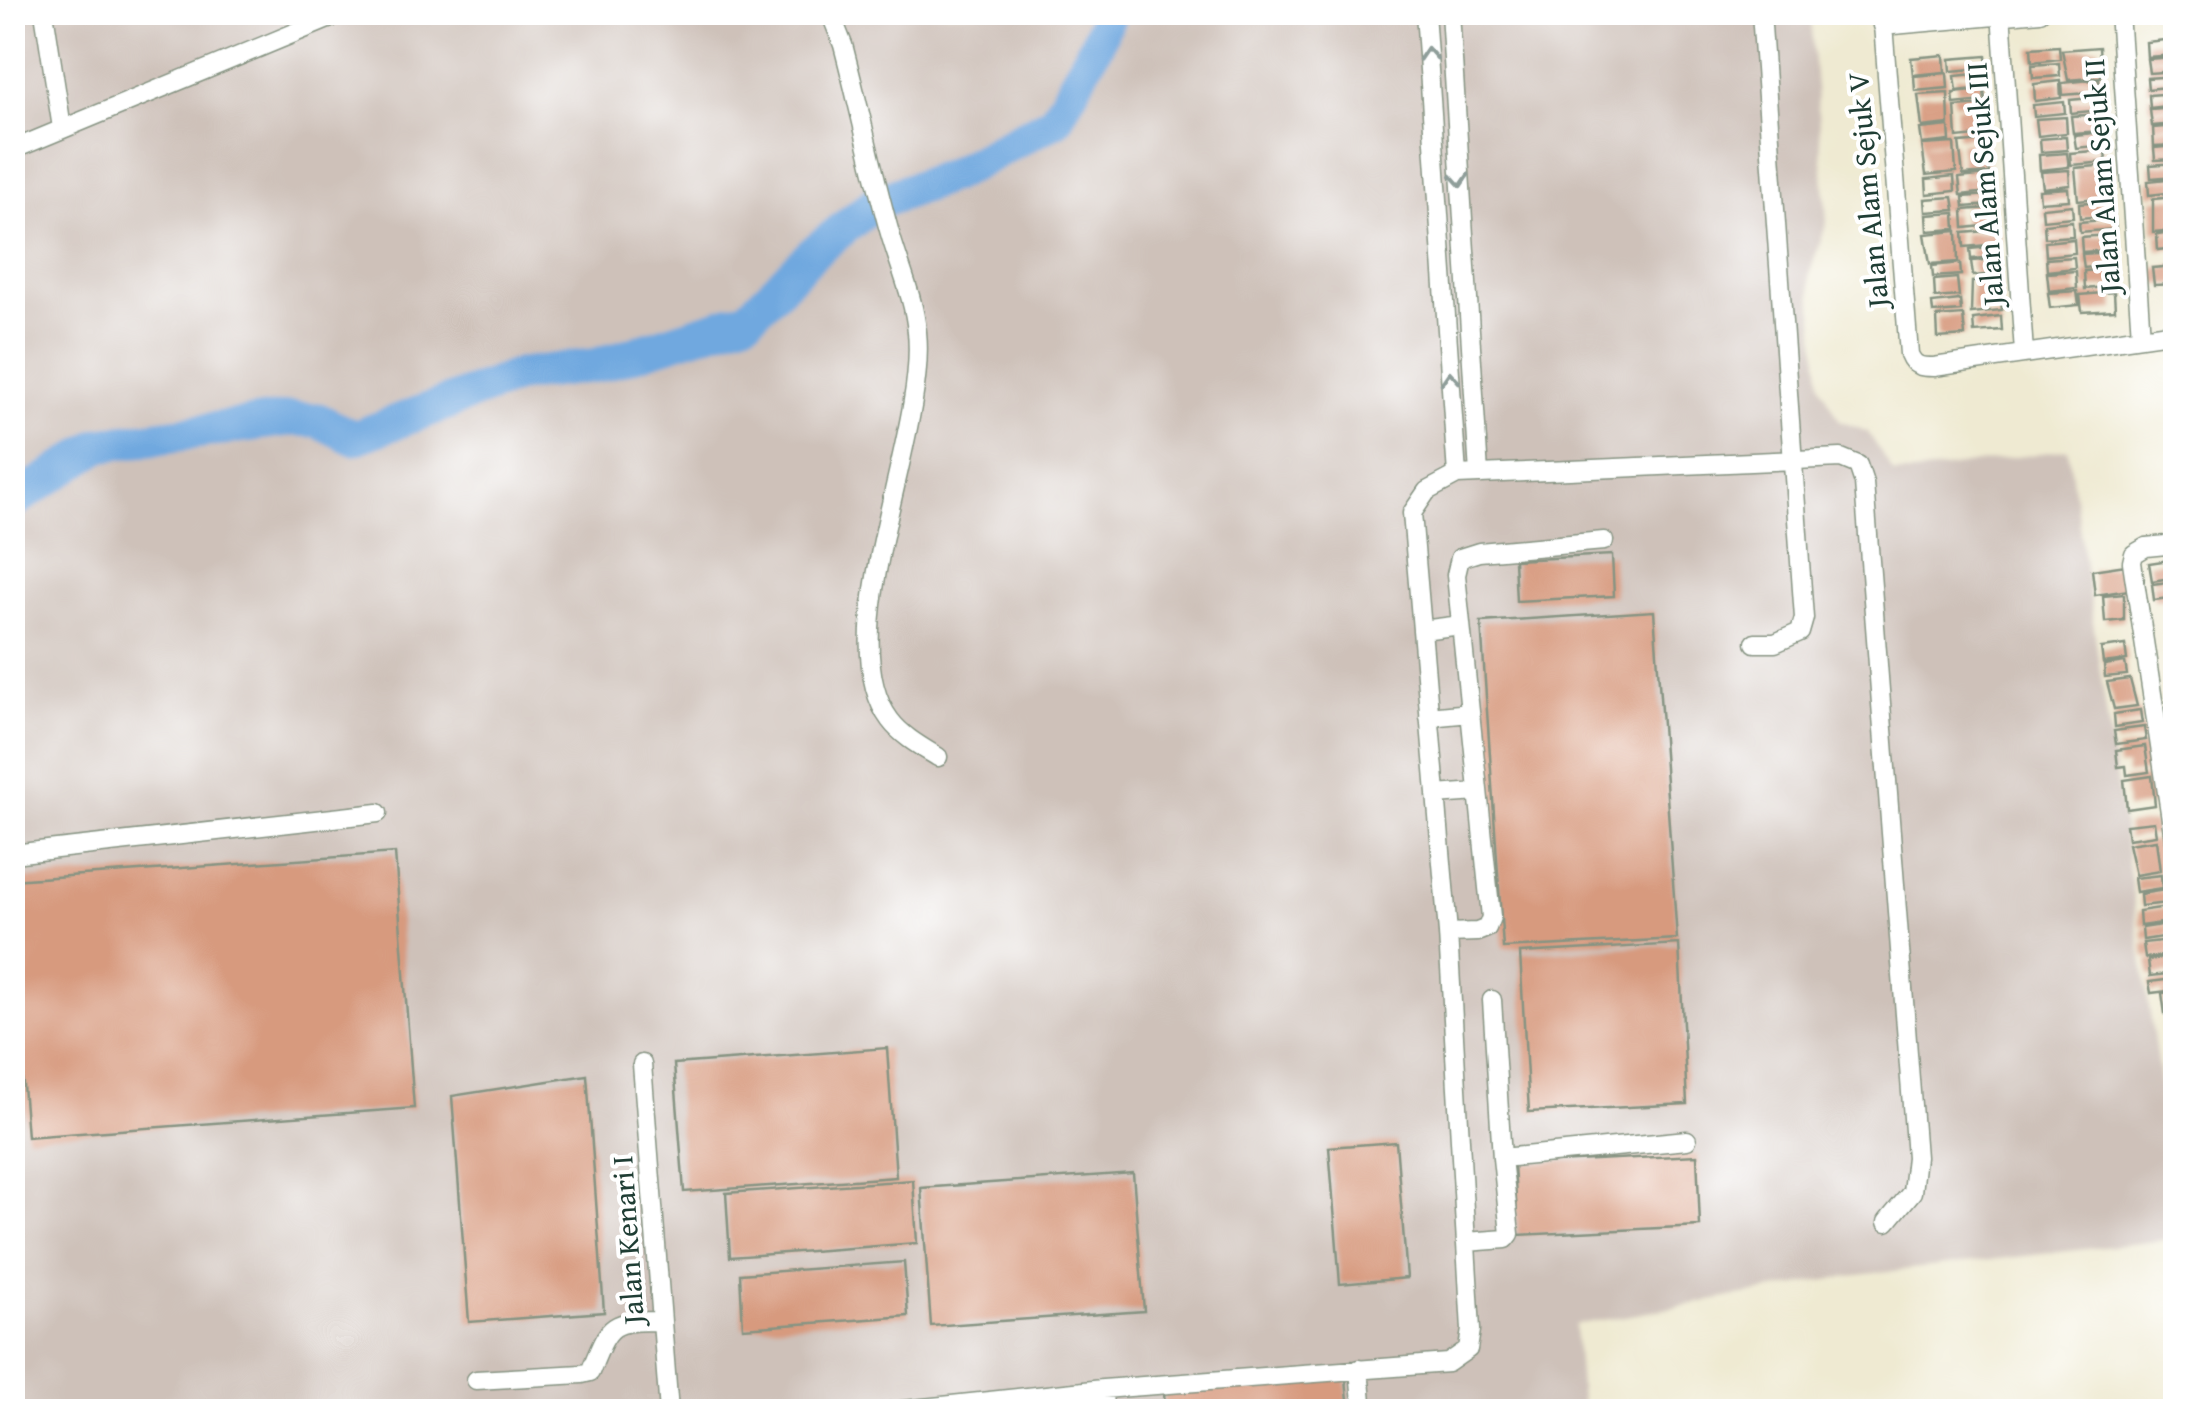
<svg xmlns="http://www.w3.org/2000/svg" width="2188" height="1424" font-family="'Gentium Book Plus',serif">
<rect width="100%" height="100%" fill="#fff"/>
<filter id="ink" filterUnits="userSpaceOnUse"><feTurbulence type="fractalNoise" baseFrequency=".01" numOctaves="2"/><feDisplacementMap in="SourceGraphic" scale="20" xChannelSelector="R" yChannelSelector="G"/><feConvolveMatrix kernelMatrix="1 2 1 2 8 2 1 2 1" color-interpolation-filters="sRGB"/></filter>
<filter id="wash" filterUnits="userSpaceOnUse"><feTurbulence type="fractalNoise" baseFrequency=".0048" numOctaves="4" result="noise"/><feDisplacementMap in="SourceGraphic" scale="40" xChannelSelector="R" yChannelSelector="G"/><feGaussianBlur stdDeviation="2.25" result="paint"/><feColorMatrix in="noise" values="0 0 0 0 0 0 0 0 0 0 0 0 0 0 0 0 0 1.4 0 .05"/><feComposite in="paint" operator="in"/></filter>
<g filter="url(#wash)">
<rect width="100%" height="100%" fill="#efead2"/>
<path fill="#cec1b9" d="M12 13H1810L1827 222 1809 275 1821 385 1840 421 1868 432 1894 473H1914L2068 449 2175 1185V1239L1850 1276 1575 1325 1582 1411H13Z"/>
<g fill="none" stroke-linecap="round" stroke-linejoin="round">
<path stroke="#70a8df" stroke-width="35" d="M12 502 100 445 289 419 318 420 354 438 520 375 598 365 748 317 813 253 875 203 952 175 1055 120 1097 43 1109 12"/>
</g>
<g id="blocks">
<path fill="#d79a7e" d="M2174 39 2175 55 2147 57 2146 42Z
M2059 46 2060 59 2032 62 2031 48Z
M2099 47 2101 77 2068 80 2062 50Z
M1944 55 1945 72 1913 75 1911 58Z
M1986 56 1987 68 1951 71 1950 59Z
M2175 57 2176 71 2149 73 2147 59Z
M2059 63 2060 76 2033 78 2032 65Z
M1947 73 1948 88 1915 91 1914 76Z
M1984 73 1985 88 1957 91 1955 76Z
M2176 76V86L2148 89 2147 78Z
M2099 79 2100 92 2063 95 2062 83Z
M2060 81 2061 98 2035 101 2034 84Z
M1984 90 1985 101 1954 104 1953 93Z
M1948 93 1949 124 1922 127 1918 95Z
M2176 93V105L2150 108 2149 95Z
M2101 97 2102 110 2071 113 2070 100Z
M2064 102 2065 113 2034 116 2033 105Z
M1984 105 1988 135 1957 138 1955 107Z
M2176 108V124L2152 126 2150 110Z
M2102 114 2103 131 2073 133 2071 116Z
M2066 117 2067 133 2038 136 2036 119Z
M1949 126 1950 141 1922 144 1920 129Z
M2176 126V145L2154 146 2153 128Z
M2104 132 2105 145 2076 148 2074 135Z
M2066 137 2067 150 2041 152 2040 139Z
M1986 141 1989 173 1963 175 1959 143Z
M1954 143 1956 172 1926 175 1922 145Z
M2176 146V159L2155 160 2154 148Z
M2105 150 2106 162 2071 165 2070 153Z
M2067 153 2069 167 2040 170 2039 155Z
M2176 163V176L2151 178 2150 165Z
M2108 165V197L2078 200 2075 168Z
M2069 170 2070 185 2043 188 2041 172Z
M1988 175 1989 192 1961 195 1959 178Z
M1954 176 1955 191 1927 194 1926 179Z
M2176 178V192L2149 195 2148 181Z
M2068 188 2069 200 2040 202 2039 190Z
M1989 195 1990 205 1964 207 1963 197Z
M1953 197 1955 210 1926 212 1925 199Z
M2176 197V230L2153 232V199Z
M2113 200 2114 215 2080 218 2079 203Z
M2072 205 2073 217 2043 220 2042 208Z
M1991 208 1993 225 1964 228 1963 210Z
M1955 213 1956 229 1928 231 1927 215Z
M2115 219 2116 229 2080 232 2079 222Z
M2072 221 2073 236 2045 238 2044 224Z
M1999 230 2000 244 1964 247 1963 233Z
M1957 231 1958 262 1930 264 1925 234Z
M2176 232V248L2158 250 2157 234Z
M2108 235 2109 250 2082 252 2081 237Z
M2074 239 2075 253 2046 256 2045 242Z
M1998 246 1999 257 1971 259 1970 249Z
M2111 252 2112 265 2084 268 2082 254Z
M2074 257 2075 268 2047 271 2046 259Z
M1997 259 1998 274 1973 276 1971 261Z
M1960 263 1961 275 1933 277 1932 266Z
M2176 266V284L2154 285 2152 268Z
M2112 269 2114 286 2085 289 2084 271Z
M2076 271 2077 288 2049 291 2047 273Z
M1957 278 1959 296 1935 298 1934 280Z
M1998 280 2002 310 1971 313 1972 282Z
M2077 291 2079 305 2050 308 2048 293Z
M2114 292 2115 310 2082 312 2080 295Z
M1960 300 1961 311 1933 313 1932 303Z
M1963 315 1965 336 1938 338 1937 317Z
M2001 316 2002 330 1974 332 1973 319Z
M1612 555 1614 596 1516 601 1514 560Z
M2176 559V577L2152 581 2149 563Z
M2126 565 2129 590 2095 595 2092 570Z
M2176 581V597L2154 600 2152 584Z
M2124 594V620L2105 622 2103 596Z
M1654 611 1677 939 1503 948 1481 622Z
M2125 645 2127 660 2103 663 2101 648Z
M2125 662 2127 675 2105 677 2104 665Z
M2130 679 2137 706 2114 709 2107 682Z
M2140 710 2142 723 2115 727 2114 714Z
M2144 727 2146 740 2116 744 2114 731Z
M2145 746 2149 772 2127 775 2126 766 2118 767 2116 750Z
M2152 776 2155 805 2127 809 2124 780Z
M2154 822 2156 835 2128 839 2126 825Z
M2156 840 2160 871 2135 875 2128 844Z
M395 853 414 1108 27 1137 12 941V880Z
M2161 875 2162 888 2136 892 2134 878Z
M2165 890 2167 903 2141 906 2140 894Z
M2167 907 2169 922 2140 926 2139 911Z
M2168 924 2169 936 2143 940 2142 928Z
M2170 940 2172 955 2145 958 2143 943Z
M1679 944 1687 1104 1529 1112 1520 953Z
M2176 956V973L2150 976 2148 960Z
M2174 979 2176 990 2151 993 2149 982Z
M2176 992V1013L2165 1014 2162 993Z
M887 1048 896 1177 684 1192 674 1064Z
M587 1075 604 1312 469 1322 452 1096Z
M1396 1142 1407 1278 1340 1284 1329 1147Z
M1697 1155 1700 1226 1518 1235 1514 1164Z
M1133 1173 1144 1311 931 1326 921 1188Z
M913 1180 917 1243 730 1257 726 1193Z
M904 1262 908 1316 743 1328 740 1274Z
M1346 1378 1349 1412H1165L1164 1391Z"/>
</g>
</g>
<g filter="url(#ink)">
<use href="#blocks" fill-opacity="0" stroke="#879483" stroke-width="2.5"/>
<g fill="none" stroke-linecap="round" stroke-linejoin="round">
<defs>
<path id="minor" d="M44 12 62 128
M830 12 843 45C859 106 872 169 889 230 898 263 914 297 917 332 928 435 828 637 890 720 902 736 920 746 938 757
M1425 12 1457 475
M1450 12 1479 474
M1882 12 1909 354C1914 367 1922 367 1934 367L2176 332
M2001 12 2024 353
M2119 12 2141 337
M1882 26 2040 12
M12 150 345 12
M2176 544 2146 547 2134 554 2132 562 2176 852
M1422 630 1461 625
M1755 643H1775L1800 632 1804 618 1761 12
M1429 717 1470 713
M1436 795 1478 792
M12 854 378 813
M1448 933 1477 932 1487 928 1491 917 1456 575 1460 558 1479 552 1604 541
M1492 1000 1502 1158 1687 1140
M642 1064 669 1412
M1466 1242 1506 1239 1510 1234 1502 1158
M1359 1369 1362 1402 1368 1412
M476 1380 582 1374 590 1372C610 1323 609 1321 662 1321
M1103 1389 1104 1412
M885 1412 1103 1389 1448 1363 1468 1349 1471 1330 1448 933 1412 513 1427 491 1457 475 1841 458 1858 465 1864 483 1916 1157 1912 1192 1887 1222"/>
</defs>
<use href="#minor" stroke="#879483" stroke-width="21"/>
<use href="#minor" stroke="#fff" stroke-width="18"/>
</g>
<defs><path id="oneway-chevron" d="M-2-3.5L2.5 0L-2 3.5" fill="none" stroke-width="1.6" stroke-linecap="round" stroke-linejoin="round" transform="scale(2.5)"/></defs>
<g stroke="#8f9e9a">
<use href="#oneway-chevron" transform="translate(1428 54) rotate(-94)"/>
<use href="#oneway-chevron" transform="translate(1460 180) rotate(86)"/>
<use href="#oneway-chevron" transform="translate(1450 378) rotate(-94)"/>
</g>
</g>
<g text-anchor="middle" stroke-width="8" stroke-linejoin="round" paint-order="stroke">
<g font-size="30" fill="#1f3d34" stroke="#fff">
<text transform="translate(2102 176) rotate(-94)" y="10">Jalan Alam Sejuk II</text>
<text transform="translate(1985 184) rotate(-94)" y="10">Jalan Alam Sejuk III</text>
<text transform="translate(1868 190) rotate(-95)" y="10">Jalan Alam Sejuk V</text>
<text transform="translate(628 1240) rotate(-94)" y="10">Jalan Kenari I</text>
</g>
</g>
<rect width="2188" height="1424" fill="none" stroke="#fff" stroke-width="50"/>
</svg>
